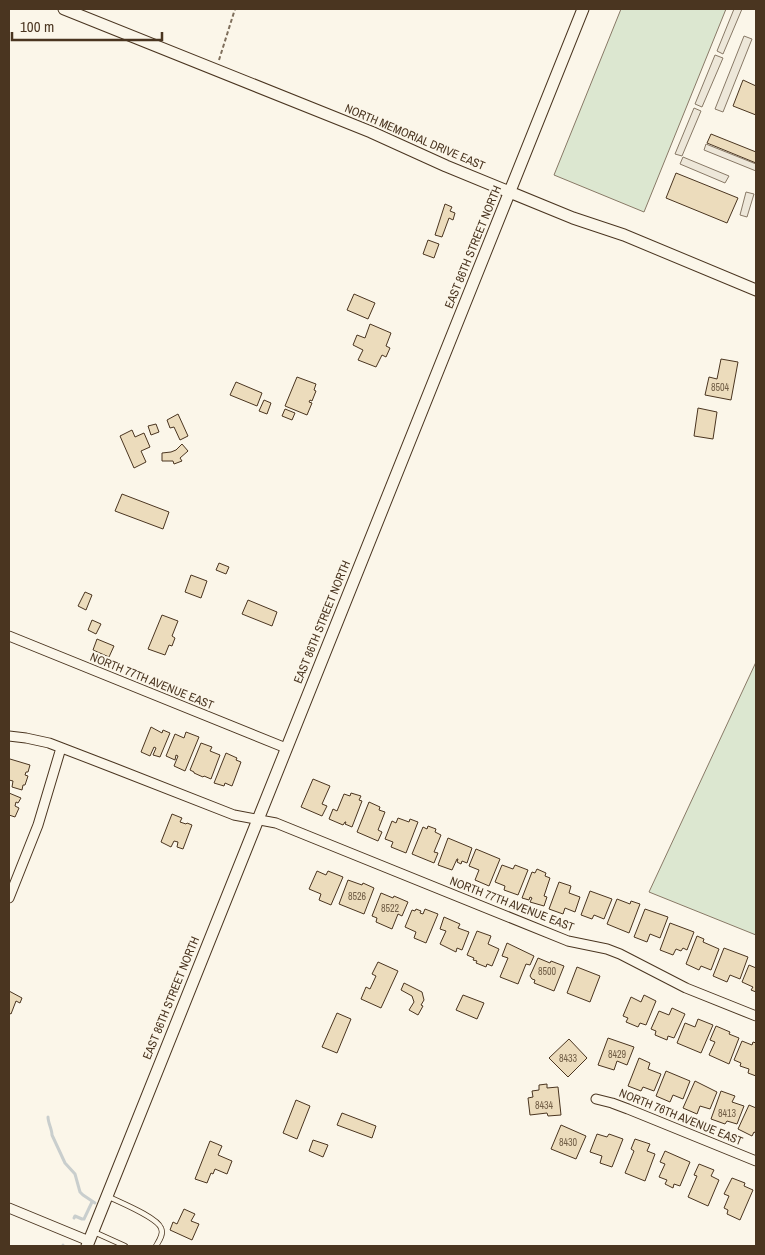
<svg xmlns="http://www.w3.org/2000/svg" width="765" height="1255" font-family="'Archivo Narrow',sans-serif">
<rect width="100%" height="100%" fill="#fbf6e9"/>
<path fill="#dce7d0" stroke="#887966" d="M621 9H726L644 212 554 175Z
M756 662V935L649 892Z"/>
<path fill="#ede7d9" stroke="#887966" d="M734 9H742L723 54 717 51Z
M744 36 752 39 723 112 715 109Z
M715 55 723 58 702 107 695 104Z
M694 108 701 111 682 156 675 154Z
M706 144 756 164V171L704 150Z
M683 157 729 176 725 183 680 164Z
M746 192 754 194 747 217 740 215Z"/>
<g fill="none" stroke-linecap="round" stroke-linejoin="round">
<path stroke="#c9cecd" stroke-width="3" d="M48 1117C48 1123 52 1129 52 1135L65 1163 75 1174 80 1192 83 1195 95 1203
M74 1218 75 1216 82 1219H84L92 1202
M63 1246V1245"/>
</g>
<path fill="#ecdcbc" stroke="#4a3520" d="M743 80 756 86V115L733 106Z
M711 134 756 152V163L707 143Z
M676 173 738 198 727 223 666 198Z
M445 204 452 207 450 211 455 213 453 220 449 218 442 237 435 235Z
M428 240 439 244 434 258 423 254Z
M354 294 375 303 368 319 347 310Z
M370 324 391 333 386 346 390 348 386 357 382 355 376 367 358 360 363 350 353 345 357 335 365 338Z
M721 359 738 362 731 400 705 395 709 377 717 379Z
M297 377 316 384 314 390 316 391 312 401 310 400 309 402 312 403 307 415 285 406Z
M236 382 262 393 257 406 230 395Z
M264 400 271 403 267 414 259 411Z
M698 408 717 412 713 439 694 436Z
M285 409 295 413 292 420 282 416Z
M178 414 188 436 180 440 174 427 170 428 167 420Z
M156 424 159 432 151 435 148 426Z
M132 430 135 437 144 433 150 447 141 451 146 462 134 468 120 436Z
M182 444 188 451 180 458 182 461 174 464 173 461H162V453L171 452 176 450Z
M122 494 169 512 163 529 115 511Z
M219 563 229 567 226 574 216 570Z
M191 575 207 581 201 598 185 592Z
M85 592 92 595 86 610 78 606Z
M248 600 277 612 272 626 242 614Z
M162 615 178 621 172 636 175 638 172 646 169 645 165 655 148 649Z
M92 620 101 624 96 634 88 630Z
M97 639 114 646 109 657 93 650Z
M151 727 162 733 163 730 170 733 160 757 153 755 156 748 154 747 150 756 141 752Z
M186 732 199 737 185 771 174 766 178 756 176 755 175 760 166 756 175 734 184 738Z
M201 743 212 747 210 751 220 755 211 779 204 776 203 777 194 773V772L190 770Z
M226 753 237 758 236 760 241 762 232 786 225 783 224 786 214 783Z
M10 759 30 765 28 772H26L25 775 28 776 25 785H23L22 790 12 787 13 781 9 780V760Z
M313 779 330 786 322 804 327 806 322 816 301 807Z
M9 793 21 798 18 803 16 802 15 806 19 808 15 817 9 815Z
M351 793 361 796 359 800 362 801 352 827 345 824 346 822H345L343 825 329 819 333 809 337 811 344 794 350 796Z
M369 802 380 807 379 810 385 812 378 830 382 832 378 841 357 832Z
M172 814 182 818 180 822 186 824 187 823 192 825 183 849 177 847 178 842 174 841 171 847 161 842Z
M398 818 409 822 410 819 418 822 406 853 391 847 393 842 385 839 392 821 396 823Z
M428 826 436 829 435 832 441 835 434 852 438 853 434 863 412 854 423 827 427 829Z
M448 838 472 848 467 863 462 861 461 864 457 862 458 859H457L452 870 438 865Z
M476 849 500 859 489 886 475 880 479 870 469 866Z
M502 865 513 869 515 865 528 870 518 895 504 890 505 886 495 882Z
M537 869 546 873 545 876 550 878 544 896 547 897 544 906 530 902 532 898 530 897 529 900 522 898 532 872 535 873Z
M317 871 326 875 328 871 343 877 331 905 319 900 321 894 309 889Z
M348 880 362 885 363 883 374 888 364 914 339 904Z
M559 882 571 886 569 893 580 897 575 912 565 908 563 914 549 909Z
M590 891 612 899 604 919 594 915 592 919 581 915Z
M381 893 393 898 394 896 408 902 402 916 398 914 392 929 376 922 377 918 372 916Z
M617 899 630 904 631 901 640 904 629 933 607 924Z
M416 909 421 911 420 913 423 914 425 909 438 914 426 943 414 938 416 932 405 927 412 910 415 911Z
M645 909 668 917 660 938 650 934 647 942 634 937Z
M444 917 460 924 458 928 469 932 462 950 457 948 456 952 440 944 446 931 440 929Z
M670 923 694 932 687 950 683 948 681 951 676 949 673 955 660 950Z
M477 931 491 936 488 944 499 949 492 966 487 964 486 967 476 963 477 961 473 960 474 958 467 955Z
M697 936 704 939 703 942 719 949 711 970 701 966 699 970 686 964Z
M507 943 534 956 530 965 526 964 518 984 500 977 508 958 502 956Z
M724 948 748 957 740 979 730 975 727 982 713 976Z
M538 958 550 963 551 961 564 966 554 991 534 983 535 980 532 979 530 976Z
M378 962 398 971 381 1008 361 999 366 987 370 989 376 976 372 974Z
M749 965 756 968V992L751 990 753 987 742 982Z
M577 967 600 976 590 1002 567 993Z
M404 983 422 992 424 1000 421 1005 423 1006 418 1015 409 1010 414 1002 412 996 401 990Z
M9 991 22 998 20 1003 16 1001 11 1014 9 1013Z
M463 995 484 1003 477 1019 456 1010Z
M644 995 656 1001 646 1025 640 1023 638 1027 626 1022 628 1018 623 1016 631 997 641 1002Z
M672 1008 685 1014 674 1038 668 1036 667 1040 655 1035 656 1031 651 1029 659 1011 669 1015Z
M337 1013 351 1019 337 1053 322 1047Z
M698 1019 713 1025 701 1053 677 1043 685 1023 695 1027Z
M716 1026 730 1032 729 1034 739 1038 729 1064 709 1055 715 1042 710 1040Z
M608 1038 634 1047 627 1065 617 1061 614 1070 598 1065Z
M569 1039 587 1058 568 1077 549 1058Z
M742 1041 752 1045 753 1042 756 1043V1076L748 1073 749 1069 740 1066 741 1063 734 1060Z
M639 1058 650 1063 648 1069 661 1074 654 1091 643 1087 641 1091 628 1086Z
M666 1071 690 1081 683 1099 673 1095 670 1102 656 1096Z
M695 1081 717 1092 710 1109 700 1106 697 1114 683 1108Z
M547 1084V1088L558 1087 561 1115 548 1116 547 1113 530 1115 528 1098 533 1097 532 1091 539 1090V1085Z
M721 1091 735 1096 732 1102 744 1106 737 1124 727 1121 725 1124 711 1119Z
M296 1100 310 1106 297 1139 283 1133Z
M749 1105 756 1108V1133L754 1132 752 1136 738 1129Z
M342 1113 376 1126 372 1138 337 1125Z
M561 1125 586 1136 576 1159 551 1149Z
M597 1134 607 1137 609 1134 623 1139 612 1167 600 1163 602 1156 590 1152Z
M635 1139 650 1144 647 1151 655 1154 645 1181 625 1173 634 1151 631 1149Z
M313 1140 328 1145 323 1157 309 1151Z
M210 1141 222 1146 218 1155 232 1161 227 1174 215 1169 213 1174 211 1173 207 1183 195 1179Z
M665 1151 690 1162 680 1186 674 1184 673 1188 665 1184 667 1180 659 1177 665 1164 660 1162Z
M699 1164 714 1170 711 1176 719 1180 708 1206 688 1197 697 1176 694 1175Z
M732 1178 745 1183 744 1186 753 1190 740 1220 727 1214 728 1210 724 1208 729 1196 724 1194Z
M184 1209 195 1214 191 1221 199 1224 192 1240 170 1230 173 1222 177 1224Z"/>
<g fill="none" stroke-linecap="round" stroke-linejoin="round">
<defs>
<path id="service" d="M107 1196C119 1202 157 1217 161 1228 164 1234 159 1241 156 1246
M94 1232 125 1246"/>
<path id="minor" d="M9 636 286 748
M9 736 26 738 49 743 114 768 234 815 276 823 568 941 607 949 620 954 686 988 756 1016
M9 898 38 825 61 748
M596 1099 612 1103 628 1109 756 1161
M9 1208 89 1241"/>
<path id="tertiary" d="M64 9 371 132 446 166 573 218 624 235 756 290
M87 1246 583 9"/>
</defs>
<use href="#service" stroke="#4a3520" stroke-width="6"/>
<use href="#minor" stroke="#4a3520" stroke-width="11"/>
<use href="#tertiary" stroke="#4a3520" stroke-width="13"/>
<path stroke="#7f6f5c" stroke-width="2" stroke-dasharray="4 2.5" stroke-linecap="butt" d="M219 60 235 9"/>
<use href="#service" stroke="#fbf6e9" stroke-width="4.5"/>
<use href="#minor" stroke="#fbf6e9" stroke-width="9"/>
<use href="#tertiary" stroke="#fbf6e9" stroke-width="11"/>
</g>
<g text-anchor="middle" stroke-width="4" stroke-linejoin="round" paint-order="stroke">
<g font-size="10" fill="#725f47">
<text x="720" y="391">8504</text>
<text x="357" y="900">8526</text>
<text x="390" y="912">8522</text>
<text x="547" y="975">8500</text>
<text x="617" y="1058">8429</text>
<text x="568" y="1062">8433</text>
<text x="544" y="1109">8434</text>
<text x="727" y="1117">8413</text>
<text x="568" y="1146">8430</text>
</g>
<g font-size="12" fill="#4a3520" stroke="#fbf6e9">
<text transform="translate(415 137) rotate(23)" y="4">NORTH MEMORIAL DRIVE EAST</text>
<text transform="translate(473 247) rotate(-68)" y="4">EAST 86TH STREET NORTH</text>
<text transform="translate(322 622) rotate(-68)" y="4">EAST 86TH STREET NORTH</text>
<text transform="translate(152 681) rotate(22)" y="4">NORTH 77TH AVENUE EAST</text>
<text transform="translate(512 904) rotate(21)" y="4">NORTH 77TH AVENUE EAST</text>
<text transform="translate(171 998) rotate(-68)" y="4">EAST 86TH STREET NORTH</text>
<text transform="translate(681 1117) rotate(22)" y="4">NORTH 76TH AVENUE EAST</text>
</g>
</g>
<rect width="765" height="1255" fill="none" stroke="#4a3520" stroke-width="20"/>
<path d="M12 32v8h150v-8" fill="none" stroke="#4a3520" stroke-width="2.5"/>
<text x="20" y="32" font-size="15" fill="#4a3520" stroke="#fbf6e9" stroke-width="4" paint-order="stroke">100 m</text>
</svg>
